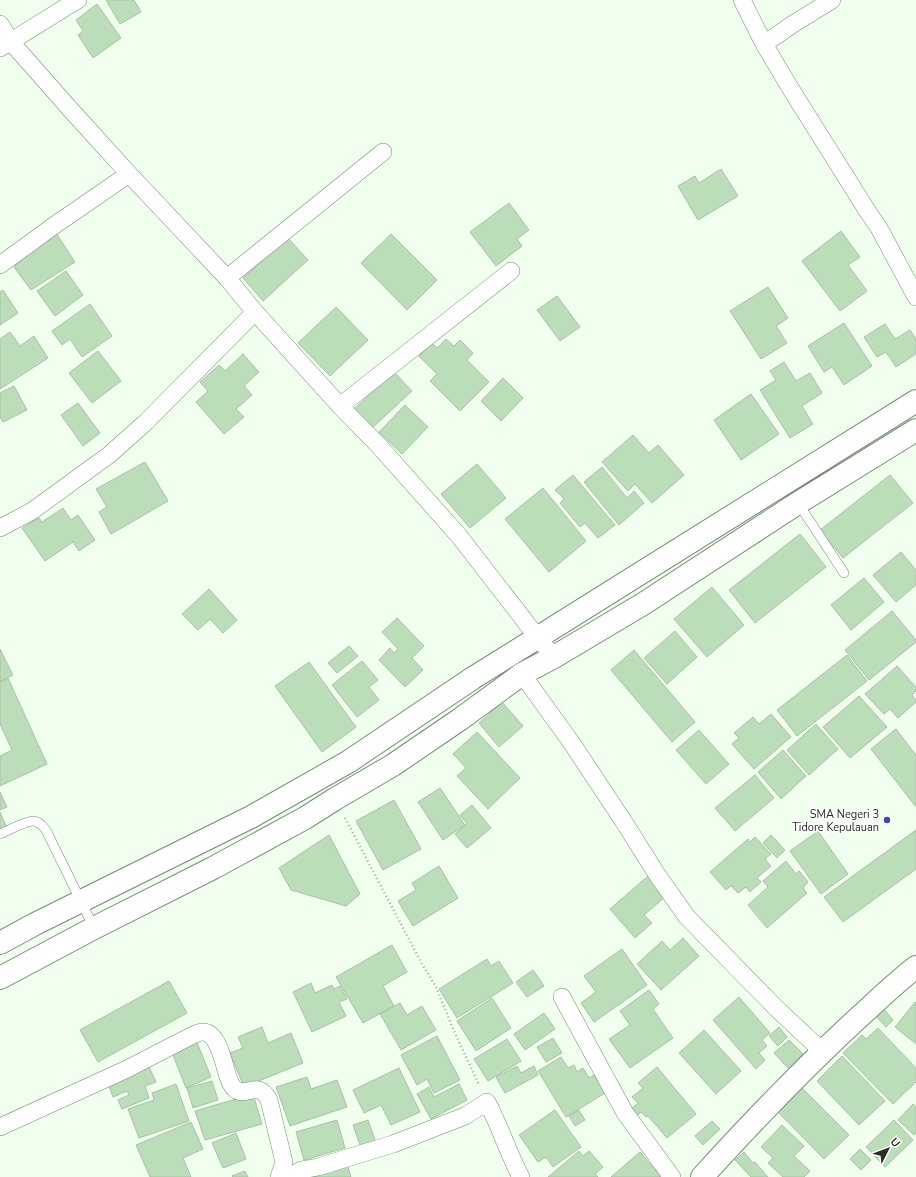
<svg xmlns="http://www.w3.org/2000/svg" width="916" height="1177" font-family="'Nunito Sans',sans-serif">
<rect width="100%" height="100%" fill="#f0ffee"/>
<path fill="#bcddba" stroke="#a9c0a7" d="M106 0H134L141 12 120 24Z
M97 4 121 38 93 58 78 35 83 31 76 20Z
M721 169 738 196 698 220 678 186 695 176 699 183Z
M509 203 529 230 517 239 522 246 496 266 470 232Z
M54 230 75 262 31 290 14 267Z
M841 231 860 257 848 265 867 291 840 311 802 261Z
M391 234 437 280 407 310 361 263Z
M288 238 308 260 263 301 243 278Z
M66 271 83 295 55 316 37 291Z
M768 287 788 318 776 326 787 343 761 359 730 311Z
M3 290 18 313 0 325V292Z
M557 296 580 327 560 341 537 310Z
M90 304 112 336 82 357 70 339 62 345 52 331Z
M336 307 368 340 330 376 298 343Z
M844 323 872 366 844 385 832 367 824 372 808 346Z
M885 324 895 339 910 330 916 339V354L896 367 886 352 877 357 864 337Z
M10 332 20 346 34 336 48 358 0 389V339Z
M446 339 454 346 460 340 473 353 467 360 489 382 460 411 430 381 437 374 419 356 432 343 437 348Z
M98 351 121 381 92 403 69 373Z
M243 354 259 372 244 386 252 395 236 409 244 417 224 434 196 402 208 391 200 382 219 365 225 371Z
M784 362 796 381 810 373 822 393 802 406 813 424 790 438 760 390 776 380 770 371Z
M394 372 412 391 371 429 353 410Z
M503 378 523 398 501 421 481 401Z
M14 386 27 410 3 422 0 417V393Z
M751 394 779 434 741 460 714 420Z
M78 403 100 433 83 446 61 415Z
M405 405 428 427 402 454 379 432Z
M633 435 649 453 658 445 684 475 652 503 635 484 628 491 602 462Z
M145 462 168 501 111 534 99 512 107 507 96 489Z
M477 464 506 498 470 528 441 494Z
M602 467 627 498 634 491 644 503 619 525 584 482Z
M573 475 615 525 598 538 585 523 580 527 560 503 564 499 555 490Z
M890 475 913 503 843 558 820 530Z
M543 488 586 541 549 572 505 519Z
M63 508 71 520 78 515 95 540 79 551 73 542 45 561 22 528 39 518 42 522Z
M800 534 826 567 755 623 729 590Z
M901 552 916 570V585L896 602 873 575Z
M864 578 884 602 851 630 831 605Z
M712 587 744 625 707 657 674 619Z
M209 589 237 620 223 633 210 619 198 630 182 614Z
M892 611 916 640V642L869 680 845 650Z
M397 618 424 646 412 658 423 670 405 687 379 660 390 648 394 653 398 649 382 632Z
M675 631 697 657 667 684 644 658Z
M349 646 358 656 337 673 328 663Z
M0 649 13 675 0 682Z
M634 650 695 722 672 742 611 670Z
M847 655 867 681 797 736 777 710Z
M362 661 378 680 369 687 379 700 357 717 332 685Z
M309 662 356 727 322 752 275 686Z
M897 666 916 687V691L912 695 916 700V702L898 718 890 709 884 714 865 694Z
M8 678 47 764 0 786V756L12 750 0 724V682Z
M859 696 887 727 850 758 823 727Z
M502 702 523 726 499 747 479 723Z
M771 714 791 737 754 769 732 744 739 738 734 733 753 717 759 724Z
M816 724 838 749 809 775 787 750Z
M896 729 916 755V807L871 749Z
M699 730 729 764 706 784 676 750Z
M477 732 520 778 488 809 457 776 466 768 453 754Z
M783 750 806 776 781 799 758 772Z
M755 775 774 798 735 831 715 808Z
M440 788 465 825 443 840 418 802Z
M0 792 7 807 0 810Z
M394 800 421 849 383 870 356 821Z
M472 805 491 828 467 848 455 834 467 824 460 815Z
M0 812 7 828 0 831Z
M916 830V869L843 922 824 897Z
M818 831 848 874 821 894 790 851Z
M329 835 360 894 346 906 291 890 279 868Z
M771 835 785 850 777 858 763 843Z
M755 837 771 854 765 859 771 866 757 878 761 882 750 892 746 887 738 893 731 886 726 890 710 872 748 839 750 842Z
M786 861 796 874 799 871 808 882 803 888 807 893 767 928 748 905 768 887 763 881Z
M439 866 458 898 413 926 398 901 416 890 412 883Z
M648 876 666 896 644 915 652 923 635 938 610 909Z
M683 938 699 956 661 990 637 964 662 941 670 950Z
M392 945 407 972 383 986 394 1006 363 1023 336 977Z
M622 949 647 985 594 1022 581 1003 596 992 584 976Z
M487 959 491 966 499 961 513 983 457 1018 439 989Z
M533 970 544 986 527 997 516 982Z
M169 981 187 1013 98 1062 80 1030Z
M311 983 315 993 332 985 334 989 340 986 347 999 339 1002 346 1016 312 1032 293 992Z
M649 990 659 1004 653 1009 673 1038 630 1068 609 1039 630 1025 620 1011Z
M739 997 770 1033 762 1040 767 1046 759 1053 765 1060 756 1069 713 1020Z
M492 998 511 1028 476 1051 457 1021Z
M915 1002 916 1003V1044L895 1027Z
M400 1003 407 1015 422 1006 436 1030 401 1050 380 1014Z
M882 1007 893 1020 886 1027 874 1014Z
M544 1013 555 1029 525 1050 514 1034Z
M262 1027 268 1043 291 1033 303 1063 244 1087 230 1053 243 1048 238 1037Z
M779 1027 787 1037 778 1046 769 1036Z
M878 1028 916 1068V1082L893 1104 843 1053 862 1035 866 1039Z
M704 1030 741 1071 716 1094 679 1053Z
M437 1036 460 1080 434 1093 427 1079 417 1085 401 1055Z
M553 1038 562 1053 546 1062 537 1047Z
M507 1039 521 1061 488 1081 474 1059Z
M196 1040 211 1077 186 1088 171 1050Z
M789 1040 803 1054 788 1068 774 1053Z
M842 1056 885 1101 859 1125 817 1081Z
M561 1057 568 1068 574 1065 577 1072 583 1068 589 1078 594 1075 605 1093 566 1117 538 1071Z
M517 1066 521 1073 534 1066 538 1075 505 1093 496 1077Z
M149 1067 156 1082 145 1086 149 1098 122 1109 118 1100 129 1095 127 1091 113 1097 108 1084Z
M657 1067 696 1114 667 1138 648 1116 646 1117 641 1112 637 1116 631 1109 638 1103 632 1097 643 1088 638 1083Z
M399 1068 420 1112 391 1125 381 1105 364 1113 353 1090Z
M307 1077 311 1089 337 1080 347 1107 290 1126 276 1087Z
M212 1081 218 1100 193 1108 187 1088Z
M176 1084 189 1121 139 1138 128 1109 154 1100 152 1093Z
M459 1084 467 1100 431 1119 417 1094 429 1087 434 1097Z
M801 1087 849 1135 824 1159 777 1111Z
M253 1094 262 1124 205 1140 195 1111Z
M913 1104 916 1107V1133L914 1135 898 1120Z
M555 1110 581 1147 553 1167 546 1157 538 1162 519 1135Z
M579 1110 585 1120 575 1126 569 1116Z
M337 1120 345 1148 304 1160 296 1132Z
M368 1120 376 1143 361 1148 353 1125Z
M894 1120 913 1140 885 1167 866 1147Z
M712 1121 720 1129 703 1145 695 1136Z
M191 1122 203 1149 183 1158 191 1177H150L136 1145Z
M782 1125 804 1146 794 1156 810 1171 804 1177H783L768 1163 773 1158 761 1147Z
M236 1133 246 1159 223 1168 212 1143Z
M860 1149 871 1160 861 1170 850 1159Z
M579 1151 583 1156 589 1151 603 1167 595 1174 598 1177H548Z
M640 1152 660 1176 659 1177H611Z
M744 1152 753 1163 755 1162 768 1177H751L735 1160Z
M347 1164 351 1177H311Z
M245 1171 248 1177H233L232 1176Z"/>
<g fill="none" stroke-linecap="round" stroke-linejoin="round">
<defs>
<path id="service" d="M798 503 844 573
M0 834C7 831 26 821 33 821 39 821 43 826 46 830L94 928"/>
<path id="minor" d="M742 0 764 44 792 91 868 212 879 228 916 297
M0 24 11 42 70 109 129 174 227 278 255 312 340 406 380 447 459 536 538 638 554 657
M764 44 793 24 832 0
M0 48 66 7 78 0
M0 265 52 227 129 174
M227 278 383 152
M340 406 511 271
M0 528 32 511 109 455 146 422 255 312
M522 674 573 745 622 819 658 876 687 917 776 1008 822 1051
M562 997 625 1113 672 1177
M0 1127 127 1069 193 1035C196 1034 199 1032 202 1032 221 1031 224 1072 231 1084 242 1104 257 1076 269 1100L284 1162 279 1177
M289 1177 301 1170 318 1167 393 1144 465 1116 487 1102C500 1126 508 1153 521 1177"/>
<path id="tertiary" d="M0 943 35 924 251 817 348 762 473 678 916 401
M0 978 94 928 213 868 305 818 335 799 393 765 459 720 522 674 554 657 643 604 798 503 916 430
M702 1177C752 1122 803 1069 857 1019 876 1002 895 983 916 967"/>
</defs>
<use href="#service" stroke="#768c74" stroke-width="10"/>
<use href="#minor" stroke="#768c74" stroke-width="18"/>
<use href="#tertiary" stroke="#768c74" stroke-width="24"/>
<path stroke="#9fac9d" stroke-width="2.5" stroke-dasharray="1 3" stroke-linecap="butt" d="M345 818 422 964 436 987 454 1031 479 1085"/>
<use href="#service" stroke="#fff" stroke-width="9"/>
<use href="#minor" stroke="#fff" stroke-width="17"/>
<use href="#tertiary" stroke="#fff" stroke-width="22"/>
</g>
<circle fill="#5142ba" stroke="#fff" stroke-width="1.5" cx="887" cy="820" r="4"/>
<g text-anchor="middle" stroke-width="3" stroke-linejoin="round" paint-order="stroke">
<g font-size="11" fill="#262f25" stroke="#fff" text-anchor="end">
<text x="879" y="818">SMA Negeri 3<tspan x="879" dy="13">Tidore Kepulauan</tspan></text>
</g>
</g>
<g transform="translate(888 1149) rotate(48)" stroke="#ffffff" stroke-width="3" paint-order="stroke">
<path d="M0-3L7 15L0 10L-7 15Z" fill="#262f25"/>
<text y="-6" font-size="11" font-weight="bold" text-anchor="middle" fill="#262f25">U</text>
</g>
</svg>
